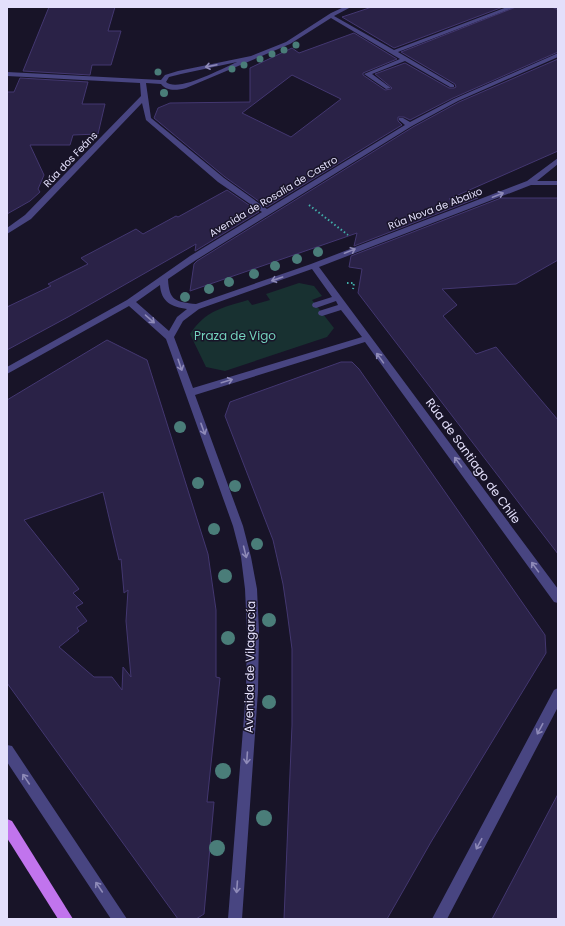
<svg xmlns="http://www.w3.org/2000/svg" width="565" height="926" font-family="Poppins,sans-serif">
<rect width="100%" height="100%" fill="#181428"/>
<path fill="#183131" d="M299 283 314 286 322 296 312 300 334 328 327 337 225 371 206 367 190 334C206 310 222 308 248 300L252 305 270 300 266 294Z"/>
<path fill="#2a2247" stroke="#433770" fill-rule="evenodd" d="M49 7H115L108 31H121L111 65H92L90 75 23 71Z
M372 7H503L394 48 342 17Z
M516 7H552L558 10V52L453 98 410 120 404 117H398V121L402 125 267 207 225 177 154 118 158 108 170 103 250 102V68L292 48 299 53 354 33 397 59 363 73V75L385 90 391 89 392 88 375 74 405 63 449 88H454L456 87 455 84 401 52ZM292 75 341 99 291 137 242 113Z
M558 59V151L449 199 478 198 354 246 357 233 190 291 194 264 197 261 413 127 459 102Z
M20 78 88 82 82 104H105L98 134 73 135 70 145H30L44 175 38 189 40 192 30 201 7 214V92H14Z
M227 190 259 212 195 251 196 244 68 317 7 350V307L51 286 48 284 88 264 81 258 136 229 143 234 176 216 178 217Z
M501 198H558V260L516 284 442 289 457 305 443 316 476 354 496 347 558 420V554L358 293 362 269 349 267 351 256Z
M107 340 147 360 208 554 216 610V677L220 678 207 802H214L204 914 196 919H178L7 683V400ZM103 492 119 560 121 559 124 593 128 590 126 621 131 677 123 667 122 690 112 677H94L59 647 79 631 77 628 87 621 76 607 83 603 73 593 79 589 24 520Z
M341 362H352L359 369 545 635 546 653 431 842 387 919H284L292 725V649L287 611 283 584 273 540 225 416 230 402Z
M558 794V919H492Z"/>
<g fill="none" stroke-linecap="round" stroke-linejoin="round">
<path stroke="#41ada8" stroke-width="2" stroke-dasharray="1.5 2.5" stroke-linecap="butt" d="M309 205 348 235
M347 283H354L353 289"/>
<path fill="#484581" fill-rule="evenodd" d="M344 7H351L334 16 394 50 507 7H515L398 52 454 85V87H450L405 61 372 74 391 88 386 89 364 74 400 59 331 18 290 44 186 88C178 90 167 92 161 84L146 83 151 118 224 178 267 209 405 125 399 120V118H403L410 122 454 99 556 54 558 53V57L458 101 412 126 196 260 168 279C169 301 176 302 196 304L311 264 527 181 558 158V164L537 181H558V185H531L319 267 558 589V603L554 602 365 342 195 395 243 526 251 557 257 589 259 632 258 691 242 919H228L246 691 247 632 245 589 241 557 233 526 166 339 129 306 7 374V367L127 300 190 256 262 212 218 182 146 120 142 103 31 219 7 234V228L25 215 141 96 140 83 7 76V72L161 80 165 75 178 71 251 56 286 42 331 13ZM237 62C223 68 178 93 166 82L169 77 181 74ZM312 269 332 297 313 303 312 305 313 307 316 308 336 301 338 305 319 311 318 313 319 315 322 316 341 310 362 337 193 388 174 337 183 321 199 309ZM160 285C161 302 172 307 187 309L177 317 169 331 136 302Z
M554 7H558V9L555 8Z
M558 688V707L447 919H432L554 690Z
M7 745 12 746 127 919H111L7 762Z"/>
<path fill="#c174ed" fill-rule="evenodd" d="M7 819 12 821 73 919H58L7 838Z"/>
</g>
<g fill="#4a7d79">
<circle cx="296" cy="45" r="3.5"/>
<circle cx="284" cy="50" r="3.5"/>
<circle cx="272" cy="54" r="3.5"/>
<circle cx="260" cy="59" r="3.5"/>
<circle cx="244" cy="65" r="3.5"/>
<circle cx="232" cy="69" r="3.5"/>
<circle cx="158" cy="72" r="3.5"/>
<circle cx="164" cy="93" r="4"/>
<circle cx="318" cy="252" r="5"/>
<circle cx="297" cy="259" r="5"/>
<circle cx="275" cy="266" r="5"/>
<circle cx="254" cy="274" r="5"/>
<circle cx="229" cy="282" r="5"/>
<circle cx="209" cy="289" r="5"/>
<circle cx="185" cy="297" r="5"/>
<circle cx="180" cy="427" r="6"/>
<circle cx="198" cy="483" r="6"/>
<circle cx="235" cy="486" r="6"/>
<circle cx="214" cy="529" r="6"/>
<circle cx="257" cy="544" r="6"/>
<circle cx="225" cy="576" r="7"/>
<circle cx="269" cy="620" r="7"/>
<circle cx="228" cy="638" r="7"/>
<circle cx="269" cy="702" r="7"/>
<circle cx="223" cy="771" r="8"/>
<circle cx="264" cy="818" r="8"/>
<circle cx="217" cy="848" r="8"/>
</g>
<defs><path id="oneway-shaft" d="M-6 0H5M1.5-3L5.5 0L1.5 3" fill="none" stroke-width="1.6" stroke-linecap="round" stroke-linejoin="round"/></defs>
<g stroke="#8e8ab8">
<use href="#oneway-shaft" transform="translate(211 66) rotate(168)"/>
<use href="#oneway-shaft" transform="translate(498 195) rotate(-21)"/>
<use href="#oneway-shaft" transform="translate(350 251) rotate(-22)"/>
<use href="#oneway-shaft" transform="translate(277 279) rotate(161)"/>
<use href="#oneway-shaft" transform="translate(150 319) rotate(41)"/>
<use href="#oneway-shaft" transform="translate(380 358) rotate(-126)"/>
<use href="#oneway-shaft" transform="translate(180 365) rotate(71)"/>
<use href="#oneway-shaft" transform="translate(227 381) rotate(-17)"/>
<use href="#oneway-shaft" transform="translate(203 429) rotate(70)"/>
<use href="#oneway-shaft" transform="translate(458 462) rotate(-126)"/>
<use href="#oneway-shaft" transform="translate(245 552) rotate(76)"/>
<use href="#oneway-shaft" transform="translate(535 567) rotate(-126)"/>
<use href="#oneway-shaft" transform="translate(540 729) rotate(118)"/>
<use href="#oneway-shaft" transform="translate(247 758) rotate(94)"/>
<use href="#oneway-shaft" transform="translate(26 779) rotate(-124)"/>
<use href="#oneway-shaft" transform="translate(479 844) rotate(118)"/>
<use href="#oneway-shaft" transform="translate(99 887) rotate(-124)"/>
<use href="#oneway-shaft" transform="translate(237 887) rotate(94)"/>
</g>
<g text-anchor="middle" stroke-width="3" stroke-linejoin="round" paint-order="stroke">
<g font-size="10" fill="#e3dffb" stroke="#181428">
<text transform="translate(70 159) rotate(-46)" y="4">Rúa dos Feáns</text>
<text transform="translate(273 196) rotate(-31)" y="4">Avenida de Rosalía de Castro</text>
<text transform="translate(435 208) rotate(-21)" y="4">Rúa Nova de Abaixo</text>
</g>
<g font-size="12" fill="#73d3bc" stroke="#181428">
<text x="235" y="340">Praza de Vigo</text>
</g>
<g font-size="12" fill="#e3dffb" stroke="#181428">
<text transform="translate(473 461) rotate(54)" y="4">Rúa de Santiago de Chile</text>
<text transform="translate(250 667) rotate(-89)" y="4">Avenida de Vilagarcía</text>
</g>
</g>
<rect width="565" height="926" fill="none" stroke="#e3dffb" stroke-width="16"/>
</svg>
